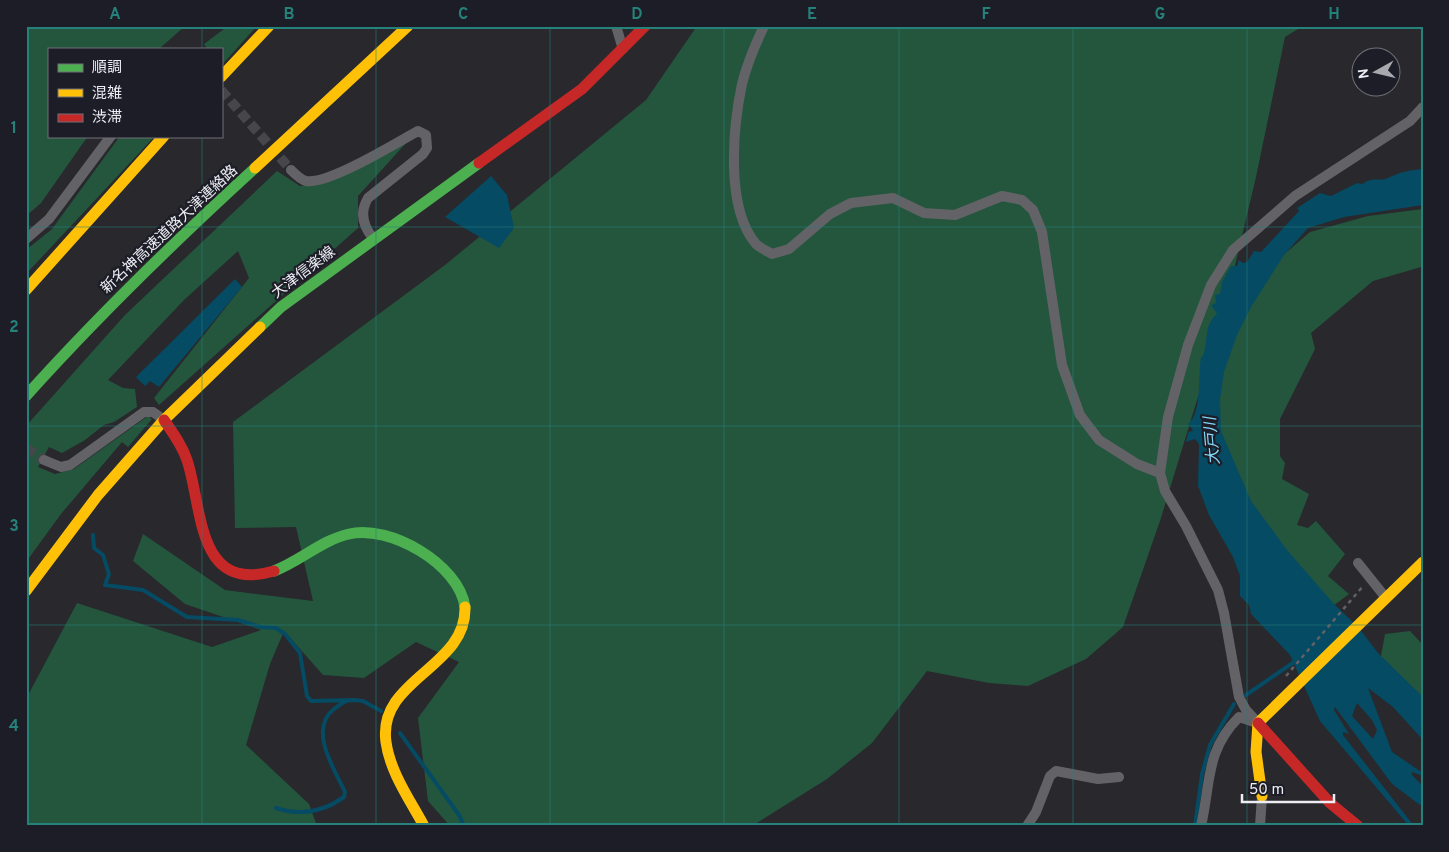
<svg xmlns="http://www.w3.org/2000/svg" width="1449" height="852" font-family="Overpass,'Noto Sans JP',sans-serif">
<rect width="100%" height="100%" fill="#28282d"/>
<path fill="#24563d" d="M26 26H185L159 49H49V136H88L41 203 26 216Z
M228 26H257L221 66V49H207L204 44Z
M697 26H1303L1285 37 1256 177 1224 312 1160 521 1123 627 1086 659 1028 686 989 683 927 671 872 743 827 779 752 826H450L428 801 418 718 459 662 416 642 364 678 323 675 284 631 270 664 246 745 309 804 317 826H26V699L77 603 212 647 261 630 185 604 133 561 143 534 225 590 313 601 296 527 235 528 233 422 445 265 646 100Z
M120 136H155L26 274V250L52 229Z
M407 142 358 196V228L159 405 154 398 249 278 238 251 184 300 108 380 123 388 135 389 137 407 114 422 104 425 85 440 62 453 49 447 38 467 55 474 74 469 148 416 152 419 128 447 122 442 61 514 26 562V426L125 315 277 171 300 186 317 184Z
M1423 209V269L1421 267 1373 281 1311 333 1315 349 1280 419V456L1285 463 1282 479 1309 494 1297 525 1308 528 1316 521 1345 554 1328 576 1349 594 1329 609 1276 551 1214 436 1219 370 1260 275 1310 232 1368 216Z
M1410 631 1423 645V714L1379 667 1385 634Z"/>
<path fill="#054b63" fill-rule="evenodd" d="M1423 169V205L1344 217 1308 228 1284 255 1251 307 1237 335 1224 372 1220 399 1221 431 1251 501 1287 550 1334 604 1359 628 1378 653 1423 697V740L1393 707 1368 688 1392 752 1423 773V776L1412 772V775L1423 786V804L1420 805 1392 784 1335 707 1334 710 1349 734 1343 732V735L1414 826H1409L1320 721 1290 655 1251 614 1249 605 1240 596V576L1233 557 1209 515 1198 486 1199 444 1195 439 1186 442 1188 433 1193 430 1188 424C1202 414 1198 374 1201 357L1203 356C1209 340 1203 326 1217 314L1211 305 1216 303 1215 295 1220 294 1222 282 1231 266H1237L1239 260 1243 263 1247 262 1254 251 1261 252 1299 211 1297 208 1320 193 1331 196 1357 183 1362 184C1375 176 1379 182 1388 178 1400 172 1409 170 1423 169ZM1357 703 1372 720 1377 730 1373 739 1352 716Z
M491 176 507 195 514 228 499 248 445 217Z
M235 279 242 287 159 387 150 381 145 386 136 377Z"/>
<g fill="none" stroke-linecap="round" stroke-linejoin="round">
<path stroke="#054b63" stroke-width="4" d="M93 535 94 548 103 555 109 574 105 585 143 590 187 617 238 620 261 627 276 628 285 634 300 653 307 696 311 701 354 700 363 701 381 711
M1246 695 1297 660
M400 733 459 815 464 826
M276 808C300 816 323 812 344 797L345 792C334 769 308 729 334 709 339 706 342 702 347 701
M1195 826 1202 774 1210 745 1234 704"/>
<path stroke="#46464b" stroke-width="10" stroke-dasharray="10 5" stroke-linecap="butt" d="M221 90 291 170
M26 448 44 460"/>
<path stroke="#626265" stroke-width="2.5" stroke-dasharray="4 4" stroke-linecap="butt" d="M1286 676 1364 585"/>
<path stroke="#636367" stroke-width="10" d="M616 26 623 49
M764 26C755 45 747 64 742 84 733 127 725 208 756 244 760 248 767 251 772 254L789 249 830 214 851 203 893 198 924 213 955 215 1002 196 1022 200 1033 210 1042 232 1062 365 1080 415 1099 440 1137 464 1160 473
M291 170C295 174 301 180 306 181 328 185 396 143 418 131L426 135 427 148 423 154 368 198C359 213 363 226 373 238
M26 239 49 219 111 136
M44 460 61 467 70 465 144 412H153L164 420
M1358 563 1386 598
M1258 723 1246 710 1239 697 1224 613 1218 590 1186 526 1165 491 1160 473 1168 417 1188 345 1211 285 1233 250 1295 196 1410 121 1423 107
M1027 826 1036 812 1050 776 1056 771 1098 779 1119 777
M1201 826C1211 783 1205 751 1239 717L1257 723
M1260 826 1262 796"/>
<path stroke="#4caf50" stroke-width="11" d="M260 327 281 307 479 163
M26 396C98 316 175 241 255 168
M274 571C300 561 322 540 349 534 389 524 459 564 465 607"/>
<path stroke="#ffc107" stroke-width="11" d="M221 77 269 26
M255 168 408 26
M26 290 164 136
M26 591 98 495 164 420 260 327
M1262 796 1256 752 1258 723 1423 562
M424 826C410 800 390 772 386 742 377 679 467 668 465 607"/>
<path stroke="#c62828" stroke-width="11" d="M479 163 582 89 645 26
M164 420C173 433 182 445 187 460 203 508 196 594 274 571
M1258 723 1330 803 1358 826"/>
</g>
<path fill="none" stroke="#25827b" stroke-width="1" stroke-opacity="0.55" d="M202 26V49M376 26V826M550 26V826M724 26V826M899 26V826M1073 26V826M1247 26V826M202 136V826M26 227H1423M26 426H1423M26 625H1423"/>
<g text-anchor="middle" stroke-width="4.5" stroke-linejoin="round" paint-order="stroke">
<g font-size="15" fill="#ededf4" stroke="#1c1d26">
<text transform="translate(169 229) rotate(-43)" y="5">新名神高速道路大津連絡路</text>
<text transform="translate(303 272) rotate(-37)" y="5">大津信楽線</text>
</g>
<g font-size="16" font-style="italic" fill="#85d8fc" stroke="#1c1d26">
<text transform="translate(1211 441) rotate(-95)" y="6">大戸川</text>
</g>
</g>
<rect width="1449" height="852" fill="none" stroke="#1c1d26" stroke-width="55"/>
<rect x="48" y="48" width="175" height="90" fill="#1c1d26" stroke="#707078"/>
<rect x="58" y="64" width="25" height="8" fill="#4caf50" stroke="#707078"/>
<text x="92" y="72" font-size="15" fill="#ededf4">順調</text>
<rect x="58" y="89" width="25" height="8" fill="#ffc107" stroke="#707078"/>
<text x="92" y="98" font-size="15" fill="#ededf4">混雑</text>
<rect x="58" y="114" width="25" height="8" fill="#c62828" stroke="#707078"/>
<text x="92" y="122" font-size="15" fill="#ededf4">渋滞</text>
<g transform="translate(1376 72) rotate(262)"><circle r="24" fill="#1c1d26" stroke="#707078"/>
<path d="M0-4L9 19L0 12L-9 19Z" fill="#a8a8ae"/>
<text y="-8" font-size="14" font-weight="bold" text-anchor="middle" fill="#ededf4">N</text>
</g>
<path d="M1242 794v8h92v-8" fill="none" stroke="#ededf4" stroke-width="2.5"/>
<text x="1249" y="794" font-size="15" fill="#ededf4" stroke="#1c1d26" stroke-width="4" paint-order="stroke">50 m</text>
<rect x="28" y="28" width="1394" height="796" fill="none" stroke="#25827b" stroke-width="2"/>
<g font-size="16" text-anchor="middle" font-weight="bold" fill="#25827b">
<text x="115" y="19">A</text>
<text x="289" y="19">B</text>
<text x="463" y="19">C</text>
<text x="637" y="19">D</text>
<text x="812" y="19">E</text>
<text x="986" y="19">F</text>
<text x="1160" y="19">G</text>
<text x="1334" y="19">H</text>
<text x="14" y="133">1</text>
<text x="14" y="332">2</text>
<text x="14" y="531">3</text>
<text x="14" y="731">4</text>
</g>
</svg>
